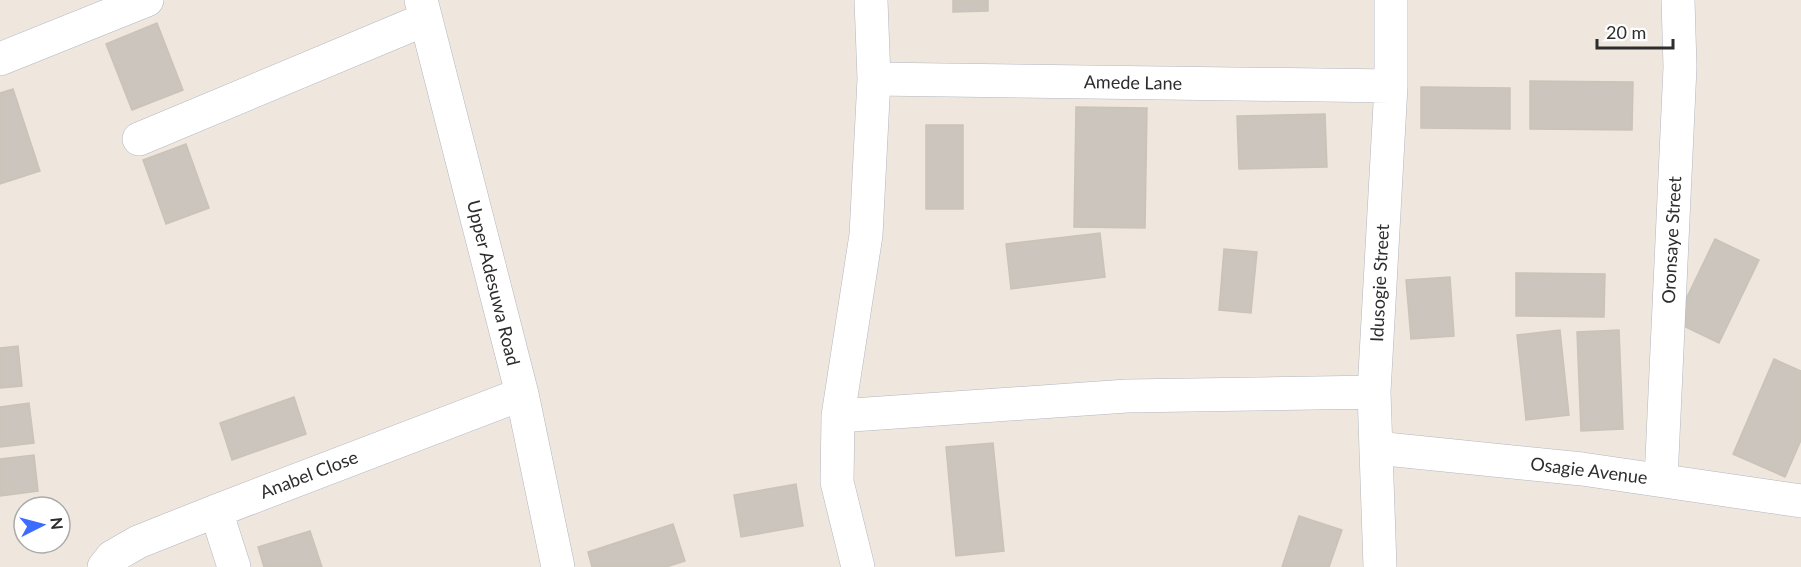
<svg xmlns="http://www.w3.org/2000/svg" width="1801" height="567" font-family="Lato,sans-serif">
<rect width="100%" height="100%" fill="#efe7de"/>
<path fill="#cbc5bd" stroke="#cbc3b7" stroke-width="1.5" d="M953 0H988V11L953 12Z
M157 23 183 90 132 110 106 44Z
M1530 81 1633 82 1632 130 1530 129Z
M1421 87 1510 88V129L1421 128Z
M13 89 40 171 0 184V93Z
M1076 107 1147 108 1145 228 1074 227Z
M1325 114 1327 167 1239 169 1237 116Z
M926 125H963V209H926Z
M186 144 209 208 166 224 143 160Z
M1100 233 1105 277 1011 289 1006 244Z
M1715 239 1759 260 1719 343 1675 322Z
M1224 249 1257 252 1251 313 1219 310Z
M1516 273 1605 274 1604 317 1516 316Z
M1450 277 1454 336 1411 339 1406 280Z
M1560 330 1569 415 1526 420 1517 335Z
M1619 330 1623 429 1581 431 1577 332Z
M18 346 22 386 0 388V348Z
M1774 359 1801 371V440L1785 477 1733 454Z
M294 397 306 434 232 460 220 423Z
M29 403 34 443 0 447V407Z
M993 443 1004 551 956 556 946 447Z
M34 455 38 491 0 496V459Z
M796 484 803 526 741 537 734 495Z
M1299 516 1342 530 1329 567H1282Z
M673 524 685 561 666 567H592L588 552Z
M310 531 322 567H264L258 547Z"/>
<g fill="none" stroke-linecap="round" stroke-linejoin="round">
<defs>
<path id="minor" d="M421 0 522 394 558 567
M0 59 147 0
M874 79 1391 86
M139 139 426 19
M838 416 1127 396 1374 392
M1376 448 1582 469 1801 501
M1661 480 1680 67 1678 0
M216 511 234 567
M104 567 112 557 138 542 216 511 522 394
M858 567 837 482 838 416 866 235 874 79 871 0
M1380 567 1374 392 1391 86V0"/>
</defs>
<use href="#minor" stroke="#b2b6c1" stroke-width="34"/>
<use href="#minor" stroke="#fff" stroke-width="33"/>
</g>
<g text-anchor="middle" stroke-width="4.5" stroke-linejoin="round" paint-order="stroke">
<g font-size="18" fill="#2d2d2d" stroke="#fff">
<text transform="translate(1133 83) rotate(1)" y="6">Amede Lane</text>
<text transform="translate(1672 240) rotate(-87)" y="6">Oronsaye Street</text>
<text transform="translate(493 283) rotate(76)" y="6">Upper Adesuwa Road</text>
<text transform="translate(1380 283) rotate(-87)" y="6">Idusogie Street</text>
<text transform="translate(1589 471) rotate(7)" y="6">Osagie Avenue</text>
<text transform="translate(309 475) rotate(-21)" y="6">Anabel Close</text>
</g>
</g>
<g transform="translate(42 525) rotate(84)"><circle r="28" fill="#ffffff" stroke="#ababab" stroke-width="1.5"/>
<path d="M0-4.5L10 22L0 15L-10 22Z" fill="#3c6cff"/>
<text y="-9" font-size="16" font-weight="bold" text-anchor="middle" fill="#2d2d2d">N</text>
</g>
<path d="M1597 39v9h76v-9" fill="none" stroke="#2d2d2d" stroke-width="3"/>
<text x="1606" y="39" font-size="18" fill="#2d2d2d" stroke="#ffffff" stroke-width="4.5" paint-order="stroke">20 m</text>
</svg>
